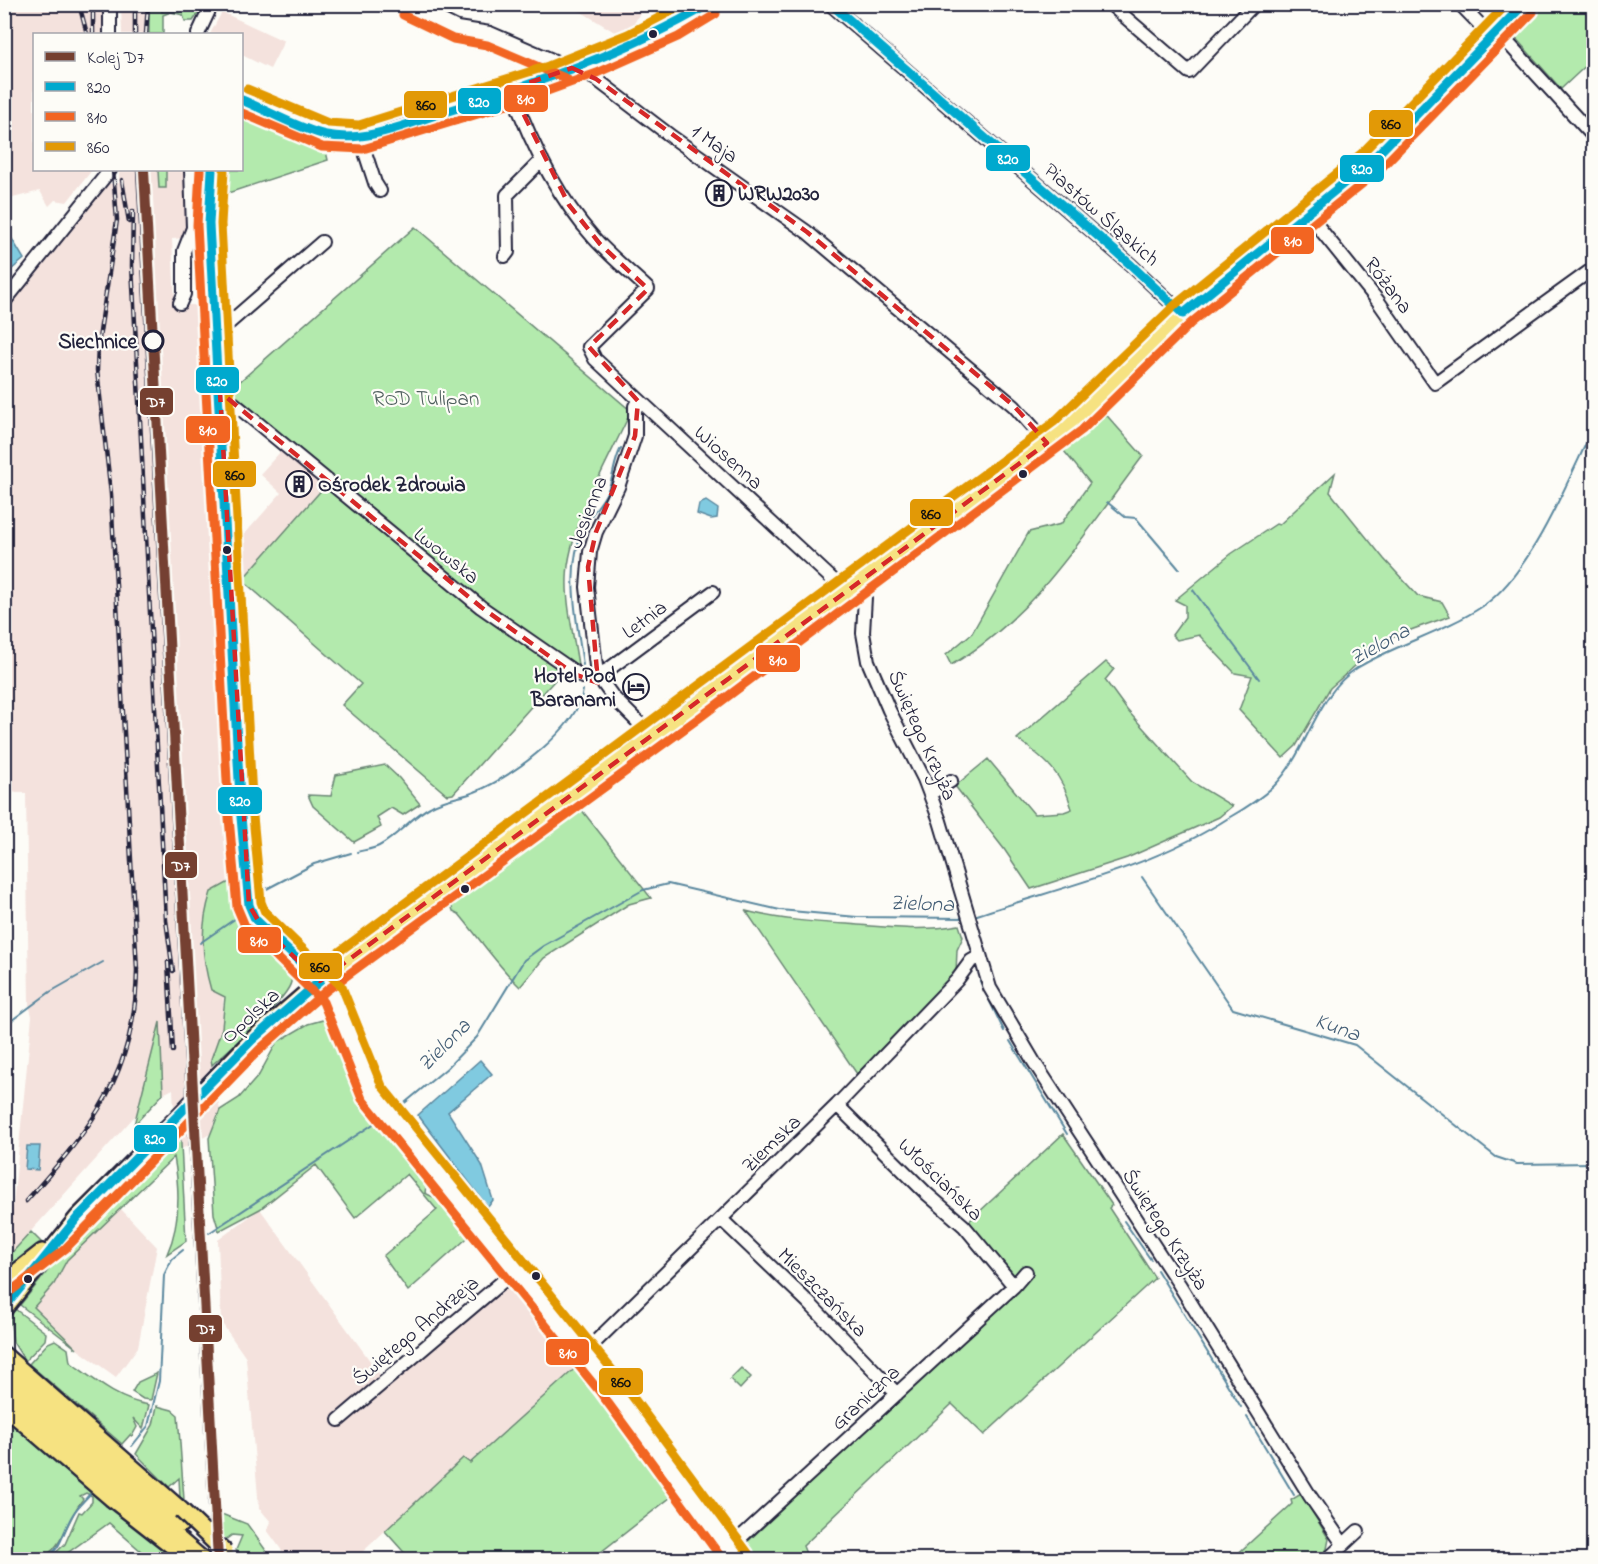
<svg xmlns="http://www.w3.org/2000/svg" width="1598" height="1564" font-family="'Indie Flower',sans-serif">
<rect width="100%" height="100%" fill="#fdfcf7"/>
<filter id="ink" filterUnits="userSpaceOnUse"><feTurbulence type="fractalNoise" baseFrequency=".0167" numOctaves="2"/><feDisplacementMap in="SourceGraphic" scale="12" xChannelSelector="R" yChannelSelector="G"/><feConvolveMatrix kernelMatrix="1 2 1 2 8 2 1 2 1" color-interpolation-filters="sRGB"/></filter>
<g filter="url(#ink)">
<path fill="#f4e2dd" d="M5 5H103L106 34H34V170H92L67 202 55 200 49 206 40 191 5 200Z
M121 5H161L162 34H122Z
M570 5H644L626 39Z
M222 12 284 41 270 69 242 55V34H210Z
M119 170H185V238L172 239 175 305H205L235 880 229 882 222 1028 211 1059 220 1110 212 1133 176 1152 173 1089 163 1094 133 1118 5 1260V1212L13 1205 32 1016 29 1004 26 793 4 792V313L93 201 108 184 119 183Z
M282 450 325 486 242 580 236 575 235 545 281 493 260 474Z
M120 1208 157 1247 138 1347 116 1377 77 1349 33 1307 54 1284 67 1260Z
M260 1209 381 1376 336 1414 342 1423 511 1278 581 1363 469 1463 463 1458 355 1559H288L267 1530 271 1522 259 1508 246 1358 221 1322 218 1240Z"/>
<path fill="#b3eaad" stroke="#6a8674" stroke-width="1.5" d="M149 5H161L162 12 200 11 193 21H185L183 15 171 12 163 15V34H149Z
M1537 5H1593V59L1561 89 1511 33Z
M242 108C270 109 296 132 323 138L328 160 222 195V173L225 170H242Z
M158 170H166V188H159Z
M415 227 631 411C610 458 568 528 567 578 566 606 574 637 578 665L573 667 480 601 229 391Z
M1101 409 1143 456C1086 531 1035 617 951 665L946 655 972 633 1029 532 1061 524 1090 483 1060 446Z
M1335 473 1330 492 1384 559 1418 596 1442 602 1450 616 1391 637 1364 658 1330 688 1296 746 1283 758 1239 710 1252 676 1235 673 1199 635 1177 640 1172 635 1185 617V605L1175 600 1231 554 1276 524 1279 525Z
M325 486 454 592 524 645 563 671 453 794 447 795 342 705 361 684 242 580Z
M1106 662 1114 669 1105 680 1127 710 1192 782 1232 806 1219 817 1127 858 1031 889 1004 849 955 786 988 759 1034 814 1064 812 1072 809C1062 773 1047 760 1017 739Z
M385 765 399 778 420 804 403 815 391 808 377 817 381 827 354 842 313 806 308 795 331 796 336 775Z
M577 804 651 898 629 904 544 958 520 987C497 965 480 939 459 914L453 911 451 904 483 871Z
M229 882C235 892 239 905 246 915 257 930 294 962 291 982 288 999 227 1051 212 1065L211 1059 222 1028 225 997 211 990C201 956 200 926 211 892Z
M746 911C780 920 812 922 847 924 884 927 922 932 959 925L963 937 957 950 956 973 857 1074Z
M334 1017 370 1109 385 1122 427 1178 425 1193 435 1198 444 1196 474 1232 408 1291 383 1256 437 1210 407 1174 355 1218 316 1165 260 1209 219 1231 214 1214 209 1138 220 1110 239 1098 259 1075 277 1042 308 1024Z
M160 1022 163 1094 134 1125Z
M180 1125 186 1241 167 1254C181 1223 180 1190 174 1157L67 1260 54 1284 34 1307 77 1349 20 1305 50 1268 47 1264 78 1226Z
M1063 1134 1112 1205 1109 1208 1155 1278 984 1435 952 1404 803 1546 808 1559H753L743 1546 1027 1278H1014L964 1226Z
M31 1232 42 1243 5 1275V1260Z
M15 1309 46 1333 45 1340 25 1361 13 1342 10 1315Z
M55 1340 68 1349 70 1362C96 1381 118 1400 149 1405L143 1429 133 1418 137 1427 132 1436 130 1435 122 1444 29 1364 48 1343Z
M581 1363 676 1493 592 1559H410L385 1531 463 1458 470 1463Z
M741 1368 751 1377 740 1389 730 1379Z
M157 1373 151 1400 143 1399 132 1392 138 1382Z
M157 1406 172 1410 178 1415 184 1500 180 1497 179 1478 169 1487 136 1454 153 1425Z
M4 1412 171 1550 163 1559H150L109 1523 59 1559H49L65 1544 79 1512 82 1513 92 1502V1496L86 1493 80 1496 83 1499C68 1516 63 1552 38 1559 29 1562 14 1559 5 1559Z
M1301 1494 1329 1539 1327 1549 1317 1559H1232L1292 1504 1291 1500Z
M219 1513 247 1524 272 1559H245L236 1550 242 1536 232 1535 225 1540 220 1535Z"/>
<path fill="#80cae0" stroke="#5a879e" stroke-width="1.5" d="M5 233 9 234 24 259 5 275Z
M706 501 718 509 717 518 711 519 697 514 699 504Z
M480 1060 492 1074 448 1112 482 1165 493 1200 488 1207 418 1115Z
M27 1146H40L38 1170 25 1169Z"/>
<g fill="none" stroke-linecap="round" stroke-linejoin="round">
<path stroke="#5a879e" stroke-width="2" d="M1107 502 1125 517 1136 518 1179 569
M1193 590 1259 679
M583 665C577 619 564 571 584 527 590 514 601 505 607 492 614 478 613 463 621 448
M357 852C364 850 373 849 379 846 398 836 411 817 430 807 445 798 462 798 477 791 511 778 579 727 583 690
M1142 877 1233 1009 1355 1045 1496 1157 1517 1164 1594 1163
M259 893 314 864 351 853
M974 916C1061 887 1152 868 1230 817 1246 808 1261 798 1274 786 1308 752 1315 695 1357 668 1394 645 1446 631 1483 606 1531 574 1568 479 1594 427
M200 943 239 916 241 900
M980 981 1004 1031
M4 1026 50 992 103 962
M1010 1041 1067 1134
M395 1111 447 1068 477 1037 524 960 543 946 643 890 668 884 780 910 857 917 965 918
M1124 1221 1151 1260
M209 1233 387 1115
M1157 1270 1241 1407
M1247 1417 1294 1495
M132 1446 148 1426 159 1381 164 1275 172 1259 183 1250
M44 1560C64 1546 61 1535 72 1516 76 1508 84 1501 90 1494"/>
<defs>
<path id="minor" d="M408 4 457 28 490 33 596 79 672 137 807 232 1014 406 1047 443
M830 4 1131 265 1183 314
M1110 4 1189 72 1254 4
M1460 4 1492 37
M1498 32 1594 137
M110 34V4
M198 34 212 4
M511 89C530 141 557 197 594 238 610 256 630 272 648 289L589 347 595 359 846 592
M242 100 325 135 360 137 385 131C494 95 612 66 710 4
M360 137 375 183 380 191
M212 170 209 224 241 817 249 905 255 919 333 995 372 1092 609 1385 738 1560
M1308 214 1378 301 1435 383 1594 268
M505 256 508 252 507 195 542 160
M4 302 110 170
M180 303 184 294V251L193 228 191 170
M217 330H221L322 242
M220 392 481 607 582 677 597 675 609 669 713 592
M638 401 635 406V436L618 487 596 532 590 552 587 587 597 675 613 697 652 736
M858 583 865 597 863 633 868 661 889 710 924 779 940 821 990 988 1034 1062 1179 1284 1310 1496 1343 1544
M930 794 951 781
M837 1105 926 1193 964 1226 1014 1286
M721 1219 808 1302 897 1394
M584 1353 837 1105 957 980 971 961 980 956
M339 1420 516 1270
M729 1548 1014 1286 1026 1272
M1327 1560 1358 1531"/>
<path id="major" d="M204 1090 252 1040 320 981 692 708 1075 420 1183 314 1370 162 1524 4
M4 1282 42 1252
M4 1309 78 1217 179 1116
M4 1355 181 1510
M4 1372 181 1524
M4 1389 203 1560
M4 1406 111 1498 175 1548"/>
</defs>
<use href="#minor" stroke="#22223b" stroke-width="16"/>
<use href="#major" stroke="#22223b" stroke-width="20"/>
<use href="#minor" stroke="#fdfcf7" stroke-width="12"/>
<use href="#major" stroke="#f6e281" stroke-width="15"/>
<defs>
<path id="rail" d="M79 4 87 34
M93 34V4
M135 34V4
M146 34 148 4
M138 170 213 1560
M122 180 129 222
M133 211 132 266 166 920 173 971
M168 962 173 1051
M26 1201C93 1126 135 1075 137 970L111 494 97 370 98 345 117 220 113 170"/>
</defs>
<use href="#rail" stroke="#22223b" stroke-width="4.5"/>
<use href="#rail" stroke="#fdfcf7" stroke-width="2" stroke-dasharray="7" stroke-linecap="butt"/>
<defs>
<path id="major-bridge" d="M179 1116 204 1090
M181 1510 225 1552"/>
</defs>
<use href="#major-bridge" stroke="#22223b" stroke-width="20" stroke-linecap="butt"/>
<use href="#major-bridge" stroke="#f6e281" stroke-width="15"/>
<defs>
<path id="bus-1" d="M831 4 1131 265 1183 314
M242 100C266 110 302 130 326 135 366 143 407 124 445 112 537 83 626 53 709 4
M212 170 209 224 241 817 249 905 255 919 320 981
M1183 314 1370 162 1524 4
M4 1308 78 1217 252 1040 320 981"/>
<path id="bus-2" d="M403 15 453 39 487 45 567 79
M242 113 322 147 363 149 514 103 597 73 678 37 716 14
M200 170 197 225 229 818 237 907 245 926 323 1002 362 1099 600 1392 723 1560
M11 1291 65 1249 260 1049 327 990 699 718 1082 430 1191 323 1379 170 1533 12"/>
<path id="bus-3" d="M247 89 328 123 359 125 548 66 628 34 685 4
M224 171 221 224 253 816 261 902 265 912 342 987 382 1086 618 1377 748 1553
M313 971 1054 422 1175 305 1362 153 1507 4"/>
</defs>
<use href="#bus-1" stroke="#fdfcf7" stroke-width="14"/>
<use href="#bus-2" stroke="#fdfcf7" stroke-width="14"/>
<use href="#bus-3" stroke="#fdfcf7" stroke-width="14"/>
<use href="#bus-1" stroke="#00a9ce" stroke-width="9"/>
<use href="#bus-2" stroke="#f26522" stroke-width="9"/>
<use href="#bus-3" stroke="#e29906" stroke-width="9"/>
<defs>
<path id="rail-1" d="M144 170 218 1560"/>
</defs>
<use href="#rail-1" stroke="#fdfcf7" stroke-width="15"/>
<use href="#rail-1" stroke="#754030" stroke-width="10"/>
</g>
</g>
<path fill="none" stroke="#d62828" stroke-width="4.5" stroke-dasharray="12 8" stroke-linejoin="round" d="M572 68 596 79 807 232 1014 406 1047 443 320 981 262 927 249 905 220 392 481 607 574 674 598 683 588 567 596 532 635 436 638 401 589 347 648 289 600 244 569 205 511 89Z"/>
<defs>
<symbol id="building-ring" viewBox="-11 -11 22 22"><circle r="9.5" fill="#fdfcf7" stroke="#22223b" stroke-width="1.5"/><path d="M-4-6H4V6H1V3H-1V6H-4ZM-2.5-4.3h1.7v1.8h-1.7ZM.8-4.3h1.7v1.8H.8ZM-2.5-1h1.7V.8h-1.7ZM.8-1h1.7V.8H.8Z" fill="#22223b"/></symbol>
<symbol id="hotel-ring" viewBox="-11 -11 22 22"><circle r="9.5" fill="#fdfcf7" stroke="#22223b" stroke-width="1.5"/><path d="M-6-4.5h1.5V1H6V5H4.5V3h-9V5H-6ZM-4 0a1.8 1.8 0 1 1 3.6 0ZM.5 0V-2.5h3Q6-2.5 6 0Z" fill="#22223b"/></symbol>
</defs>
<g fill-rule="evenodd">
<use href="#building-ring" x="704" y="178" width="30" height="30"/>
<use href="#building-ring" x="284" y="469" width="30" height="30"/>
<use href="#hotel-ring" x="621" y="672" width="30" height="30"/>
</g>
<g fill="#22223b" stroke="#fdfcf7" stroke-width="2">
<circle cx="653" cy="34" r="5"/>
<circle cx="1023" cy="474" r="5"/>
<circle cx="227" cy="550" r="5"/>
<circle cx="465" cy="889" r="5"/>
<circle cx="536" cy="1276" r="5"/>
<circle cx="28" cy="1279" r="5"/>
</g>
<circle fill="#fdfcf7" stroke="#22223b" stroke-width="3" cx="153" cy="341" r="10"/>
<g text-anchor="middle" stroke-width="4.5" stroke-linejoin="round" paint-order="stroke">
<g font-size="21" fill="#22223b" stroke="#fdfcf7">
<text transform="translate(715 143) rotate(35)" y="7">1 Maja</text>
<text transform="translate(1102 214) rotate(41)" y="7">Piastów Śląskich</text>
<text transform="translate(1389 285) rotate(53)" y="7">Różana</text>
<text transform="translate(729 457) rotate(42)" y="7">Wiosenna</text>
<text transform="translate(587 512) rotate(-69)" y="7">Jesienna</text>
<text transform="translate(447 555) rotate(39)" y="7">Lwowska</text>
<text transform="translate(644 619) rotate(-37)" y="7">Letnia</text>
<text transform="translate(923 735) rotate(66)" y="7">Świętego Krzyża</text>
<text transform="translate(250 1015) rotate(-43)" y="7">Opolska</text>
<text transform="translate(771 1143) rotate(-44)" y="7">Ziemska</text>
<text transform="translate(941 1179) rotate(44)" y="7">Włościańska</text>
<text transform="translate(1166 1229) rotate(57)" y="7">Świętego Krzyża</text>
<text transform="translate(823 1292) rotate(45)" y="7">Mieszczańska</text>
<text transform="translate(415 1330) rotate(-40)" y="7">Świętego Andrzeja</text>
<text transform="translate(865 1397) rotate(-43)" y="7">Graniczna</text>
</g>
<g font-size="21" font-weight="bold" fill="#22223b" stroke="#fdfcf7" text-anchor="start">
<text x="738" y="200">WRW2030</text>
<text x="318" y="491">Ośrodek Zdrowia</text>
<text x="616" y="682" text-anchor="end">Hotel Pod<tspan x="616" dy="24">Baranami</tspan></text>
</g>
<g font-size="21" font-weight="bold" fill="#22223b" stroke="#fdfcf7" text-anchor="end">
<text x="137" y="348">Siechnice</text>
</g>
<g font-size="21" fill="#4e5e5d" stroke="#fdfcf7">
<text x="426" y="405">ROD Tulipan</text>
</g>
<g font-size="22" font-style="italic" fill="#435d75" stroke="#fdfcf7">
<text transform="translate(1379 643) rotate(-29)" y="8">Zielona</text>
<text transform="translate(922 902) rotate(2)" y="8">Zielona</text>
<text transform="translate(1338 1026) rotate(20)" y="8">Kuna</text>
<text transform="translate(443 1044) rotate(-45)" y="8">Zielona</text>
</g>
</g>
<g stroke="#fdfcf7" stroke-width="2">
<rect x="503" y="84" width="46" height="29" rx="6" fill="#f26522"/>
<rect x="457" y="87" width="45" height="28" rx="6" fill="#00a9ce"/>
<rect x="403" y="90" width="45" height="29" rx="6" fill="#e29906"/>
<rect x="1368" y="109" width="46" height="29" rx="6" fill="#e29906"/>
<rect x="985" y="144" width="46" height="28" rx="6" fill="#00a9ce"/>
<rect x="1339" y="154" width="46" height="29" rx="6" fill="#00a9ce"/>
<rect x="1270" y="226" width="45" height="29" rx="6" fill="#f26522"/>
<rect x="195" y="366" width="45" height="28" rx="6" fill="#00a9ce"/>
<rect x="139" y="387" width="35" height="29" rx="6" fill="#754030"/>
<rect x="185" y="415" width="46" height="29" rx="6" fill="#f26522"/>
<rect x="212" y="460" width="45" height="28" rx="6" fill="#e29906"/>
<rect x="909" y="498" width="45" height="29" rx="6" fill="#e29906"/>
<rect x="755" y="644" width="46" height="29" rx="6" fill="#f26522"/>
<rect x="217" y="786" width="46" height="29" rx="6" fill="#00a9ce"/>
<rect x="164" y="851" width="34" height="28" rx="6" fill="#754030"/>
<rect x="237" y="926" width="45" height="28" rx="6" fill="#f26522"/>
<rect x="298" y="952" width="45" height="28" rx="6" fill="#e29906"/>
<rect x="133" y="1124" width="45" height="29" rx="6" fill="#00a9ce"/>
<rect x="188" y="1314" width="35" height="29" rx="6" fill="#754030"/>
<rect x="545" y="1338" width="45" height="28" rx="6" fill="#f26522"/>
<rect x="598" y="1367" width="46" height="29" rx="6" fill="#e29906"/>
</g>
<g font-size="16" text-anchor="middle" font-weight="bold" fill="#fff">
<text x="526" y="104">810</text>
<text x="479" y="107">820</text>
<text x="1008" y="164">820</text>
<text x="1362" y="174">820</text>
<text x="1293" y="246">810</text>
<text x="217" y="386">820</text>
<text x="156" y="407">D7</text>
<text x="208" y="435">810</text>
<text x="778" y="665">810</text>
<text x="240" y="806">820</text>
<text x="181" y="871">D7</text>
<text x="259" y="946">810</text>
<text x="155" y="1144">820</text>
<text x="206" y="1334">D7</text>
<text x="568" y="1358">810</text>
</g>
<g font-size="16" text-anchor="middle" font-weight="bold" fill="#111">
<text x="426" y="110">860</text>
<text x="1391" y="129">860</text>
<text x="235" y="480">860</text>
<text x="931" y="519">860</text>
<text x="320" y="972">860</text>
<text x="621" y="1387">860</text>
</g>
<rect width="1598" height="1564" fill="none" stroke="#fdfcf7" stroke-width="24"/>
<rect x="12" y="12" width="1574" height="1540" fill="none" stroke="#22223b" stroke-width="2" filter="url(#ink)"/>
<rect x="33" y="33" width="210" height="138" fill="#fdfcf7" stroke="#a5a5ac" stroke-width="1.5"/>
<rect x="45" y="52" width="30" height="9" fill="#754030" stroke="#a5a5ac" stroke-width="1.5"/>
<text x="87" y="63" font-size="18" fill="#22223b">Kolej D7</text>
<rect x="45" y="82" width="30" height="9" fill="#00a9ce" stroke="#a5a5ac" stroke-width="1.5"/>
<text x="87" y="93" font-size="18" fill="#22223b">820</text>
<rect x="45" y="112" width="30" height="9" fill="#f26522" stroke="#a5a5ac" stroke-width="1.5"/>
<text x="87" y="123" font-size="18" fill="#22223b">810</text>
<rect x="45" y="142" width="30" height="9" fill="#e29906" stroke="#a5a5ac" stroke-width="1.5"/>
<text x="87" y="153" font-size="18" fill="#22223b">860</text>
</svg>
